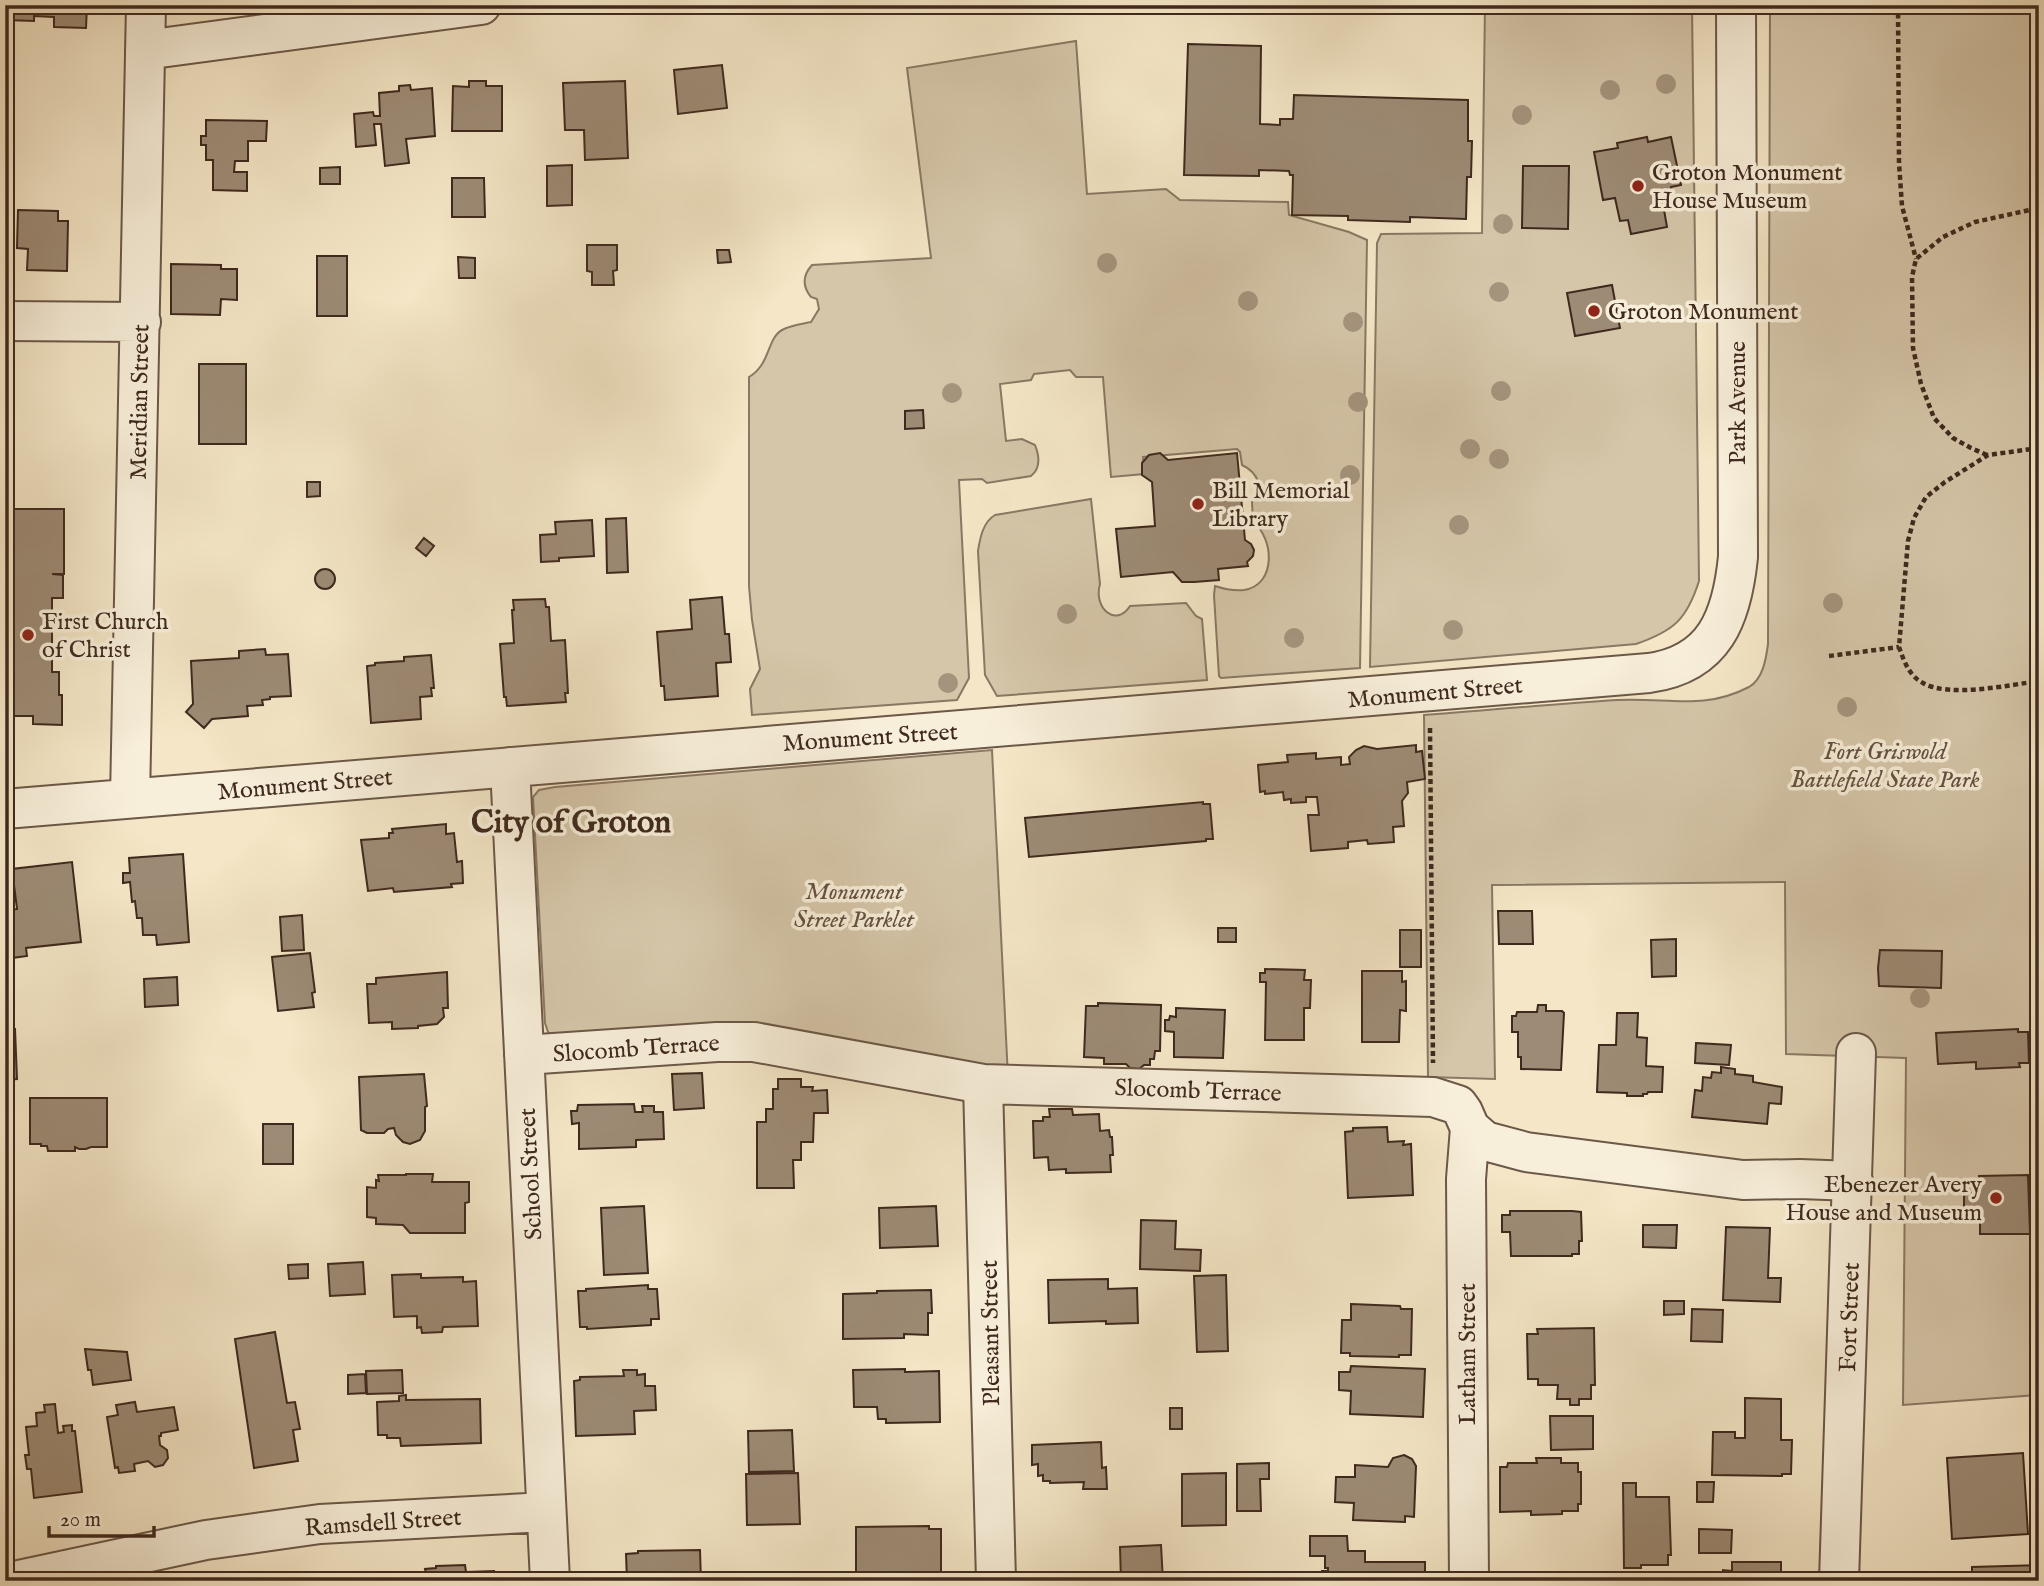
<svg xmlns="http://www.w3.org/2000/svg" width="2044" height="1586" font-family="'IM FELL English',serif">
<rect width="100%" height="100%" fill="#f4e6c6"/>
<filter id="stains"><feTurbulence type="fractalNoise" baseFrequency=".00286" numOctaves="4"/><feColorMatrix values="0 0 0 0 .2 0 0 0 0 .09 0 0 0 0 .02 0 0 0 .5 -.17"/></filter>
<radialGradient id="worn" r=".72"><stop offset=".6" stop-color="#630" stop-opacity="0"/><stop offset="1" stop-color="#630" stop-opacity=".3"/></radialGradient>
<path fill="#d5c6a9" stroke="#8a7864" stroke-width="2" d="M1485 5H1692L1699 581C1687 619 1674 631 1636 644L1370 667 1377 243 1381 234 1482 233Z
M1770 5H2039V1395L1903 1405 1906 1058 1786 1054 1785 882 1492 885 1495 1079 1428 1077 1424 715C1489 710 1553 704 1617 700 1666 697 1703 711 1749 687 1763 679 1766 659 1768 644Z
M1076 41 1087 194 1166 189 1180 200 1288 202 1289 215 1349 232 1367 240 1360 668 1221 678 1219 676 1214 595 1215 586C1224 589 1234 591 1244 590 1277 585 1274 538 1253 522L1252 502C1266 489 1257 472 1242 465L1240 452 1237 449 1143 457 1144 474 1111 477 1103 377H1076L1070 370 1034 374 1031 380 1000 384 1006 441 1022 439 1035 445C1039 455 1041 468 1031 476L987 483 982 479 959 480 969 678 957 700 752 715 750 689 760 669 752 620 749 586V377C772 363 766 337 784 329 792 325 802 324 811 322L819 309 817 299 811 297C802 286 803 275 812 265L931 258 907 68Z
M1091 499 1100 584C1093 608 1116 628 1130 606L1186 603 1196 616 1202 619 1207 680 997 696 985 675 978 551C980 538 983 522 995 515Z
M992 750 1008 1078 551 1035 548 1032 545 1023 533 797 539 790 555 787Z"/>
<path fill="#9d8b75" stroke="#3f291e" stroke-width="2" d="M5 5H87L86 28 54 27V17L34 16V21L5 20Z
M1188 44 1261 46 1260 124 1280 125V119H1293L1294 95 1468 100V141H1472L1471 177H1467L1466 219 1410 217V222L1348 220V216L1292 215 1293 175H1290L1289 171 1259 170V176L1184 175Z
M722 65 727 108 678 114 674 70Z
M469 81H486V86H502V131H452L453 86 469 87Z
M625 81 628 158 585 160 584 130H565L563 83Z
M410 85 411 90 432 88 435 136 406 139 409 163 385 166 381 124H374L376 145 356 147 354 114 373 112 374 116H380L379 93 399 91V86Z
M5 105H11L10 136H5Z
M206 120 267 121 266 141H248V161H235L234 172H247V191L213 190V160H206V145H201V136H206Z
M1647 137 1648 142 1671 137 1681 185 1671 187 1674 202 1663 204 1667 227 1631 234 1628 220 1620 221 1615 198 1603 200 1594 152 1618 148 1617 143Z
M572 165V205L547 206V166Z
M1523 166H1569L1568 229 1522 228Z
M340 167V184H320V168Z
M452 178H484L485 217H452Z
M18 210 58 211V221H68L67 271 27 270 28 249 17 248Z
M587 245H617V270L613 271 614 285H592V272L587 271Z
M717 250H729L731 262 718 263Z
M317 256H347V316H317Z
M458 257 475 258V278H459Z
M171 264 221 265V269H237V300L221 299 220 315 171 314Z
M1612 285 1620 328 1575 336 1567 293Z
M199 364H246V444H199Z
M923 410 924 428 905 429V411Z
M1160 453 1168 460 1237 453 1245 540 1251 544 1254 550 1253 556 1247 562 1248 566 1218 569 1219 580 1194 582H1182L1173 572 1121 577 1116 529 1155 526 1152 482 1142 475V463L1149 455Z
M307 482H320V496L307 497Z
M5 509H64V574H52L63 575V598H52V672H59V695H62V725L33 724V716H5Z
M626 518 628 572 607 573 606 519Z
M592 520 594 556 559 558V561L541 562 540 535 556 534 555 522Z
M424 538 434 546 426 556 416 548Z
M315 579a10 10 0 1 1 20 0a10 10 0 1 1-20 0Z
M722 597 725 634H729L731 662 716 663 718 696 665 700 664 686H661L657 632 692 629 690 600Z
M545 599 546 607H549L551 641 565 640 568 693H565L566 702 507 706 506 697H504L500 644 514 643 512 610H514L513 600Z
M265 649 266 655 288 654 291 696 270 697V699L262 700 263 705 247 706 248 716 212 719 204 728 186 712 193 704 191 661 239 658V651Z
M431 655 434 688H431L432 696 420 697 421 719 371 723 367 666 375 665V663L404 661V657Z
M1416 745V752L1422 751 1425 779 1407 782 1408 793 1402 801 1404 826 1393 827 1394 842 1368 844 1367 840 1348 842V848L1311 851 1308 815H1319L1317 797H1306V802L1291 803V799L1284 800 1283 792 1265 794V791L1260 792 1258 765 1288 762 1287 755 1316 753V759L1341 757V765L1350 764 1349 757 1356 750 1364 746 1377 749Z
M1203 802V804H1210L1213 839H1206V841L1029 857 1025 818Z
M446 824V834L454 833 457 862 462 861 463 883 451 884 452 887 394 892 393 888 368 891 361 840 389 838V833H393L392 829Z
M183 854 189 942 157 945 156 935H143L142 918H137L135 901 132 902 130 882 123 883V873H130L129 858Z
M72 862 81 942 26 948 27 956 5 959V911L17 909 12 869Z
M1498 911H1532L1533 944H1499Z
M302 915 304 950 282 951 280 917Z
M1218 928H1236V942H1218Z
M1400 930H1421V967H1400Z
M1676 939V976L1652 977 1651 940Z
M1880 950 1942 951 1941 988 1879 986 1878 968Z
M310 953 315 992 312 993 314 1007 278 1011 272 957Z
M1265 969 1305 970 1304 980H1311L1310 1008H1304V1040H1265L1266 982H1260V973H1265Z
M1362 971H1402V982L1406 981V1011L1400 1010 1399 1042H1362Z
M447 972 448 1008H443L444 1017 437 1024 418 1026V1028L392 1029V1022L369 1023 367 984H376V978Z
M177 977 178 1005 145 1007 144 979Z
M1098 1003 1161 1005 1160 1051H1155L1154 1059H1150V1065H1144L1139 1069 1130 1068 1126 1064H1104V1058L1084 1057 1086 1006H1098Z
M1538 1005H1546V1011H1562L1564 1013 1561 1070 1521 1069V1057H1518V1032H1512V1016H1516L1517 1012H1537Z
M1176 1008 1225 1010 1223 1058 1174 1057V1032L1165 1031V1020H1169L1170 1016 1176 1017Z
M1617 1013H1638L1637 1037 1647 1038 1646 1066 1663 1067 1662 1092H1648L1647 1094H1643V1096H1627V1093L1597 1092 1599 1045H1616Z
M5 1029H15L17 1079 5 1080Z
M2018 1029V1032H2028L2029 1063H2019L2020 1067 1976 1069V1062L1938 1064 1936 1033Z
M1696 1043 1731 1045 1729 1065 1695 1063Z
M1721 1067 1735 1069V1074L1753 1076V1082L1782 1087 1781 1104 1769 1103 1767 1124 1692 1117 1695 1090 1702 1091 1703 1077 1711 1078 1712 1072 1721 1073Z
M702 1073 704 1108 674 1110 672 1074Z
M424 1074 427 1106 425 1107V1131L420 1140 410 1144 403 1142 396 1135 394 1128 388 1129 384 1133H367L361 1130 359 1077Z
M778 1079H801V1087H813L812 1091 827 1090 828 1113H814L813 1142H801V1160H793L794 1188H757V1122H766V1109H773V1089H778Z
M30 1098H107V1147H91L86 1149H79L75 1147V1151H48L47 1146H41V1144H30Z
M634 1104 635 1112H643L642 1106H654V1112H663L664 1139 636 1140V1147L579 1149V1123L572 1124 571 1111H577L578 1105Z
M1049 1109H1072L1073 1115 1099 1114 1100 1131 1109 1130 1110 1137H1112L1113 1155H1110L1111 1172 1066 1173V1169L1049 1170 1048 1157 1034 1158 1033 1121H1043V1117H1050Z
M263 1124H293V1164H263Z
M1387 1127 1388 1142 1404 1141 1403 1145 1411 1144 1413 1195 1348 1198 1345 1132 1353 1131V1128Z
M406 1174H433L432 1182H469V1202L465 1203V1233H410L403 1225 376 1224V1218L367 1217V1187L376 1188V1180L379 1181 378 1175H406Z
M2028 1175 2030 1234H1980V1207L1964 1208V1189L1979 1188V1176Z
M644 1206 648 1273 604 1275 601 1208Z
M936 1206 938 1246 880 1248 879 1208Z
M1510 1211H1572L1581 1212 1582 1241H1579V1254H1572V1256H1511L1510 1232H1502V1215H1510Z
M1141 1220 1176 1221 1175 1249 1201 1250 1200 1271 1140 1269Z
M1643 1225H1677L1676 1248 1643 1247Z
M1726 1227 1770 1228 1768 1278H1781L1780 1302 1723 1300Z
M363 1262 365 1294 330 1296 328 1264Z
M308 1264V1278L289 1279 288 1265Z
M421 1274V1278L463 1277V1282L476 1281 478 1326 443 1327 442 1332 422 1333 421 1327 417 1328V1316L394 1317 392 1275Z
M1226 1275 1228 1351 1197 1352 1194 1276Z
M1108 1279V1289L1137 1288 1138 1323 1106 1324V1321L1049 1323 1048 1280Z
M648 1285V1289H657L659 1319H651V1325L587 1329V1327H580L578 1291H586V1289Z
M931 1290 932 1313H928V1335L904 1334V1338L843 1339V1294L877 1293V1291Z
M1664 1301H1684V1314L1664 1315Z
M1351 1304 1400 1306 1401 1309H1412L1411 1355H1399V1357L1350 1356V1353H1341L1342 1320H1351Z
M1692 1309 1723 1310 1722 1342 1691 1341Z
M1594 1328 1595 1385H1591V1399H1579V1405H1570V1399H1557L1558 1385H1538V1379H1528L1527 1334H1538L1537 1329Z
M275 1332 287 1403 295 1402 300 1429 293 1430 298 1461 254 1468 235 1339Z
M85 1349 127 1352 131 1380 93 1385 91 1370H88Z
M1351 1366 1425 1369 1423 1417 1350 1414 1351 1391 1339 1390V1372H1350Z
M905 1369V1372L939 1371 940 1422 886 1423V1419H878L877 1407H854L853 1370Z
M402 1370 403 1393 367 1394 366 1371Z
M623 1370H637V1375L645 1374V1386H655L656 1410 634 1411 635 1434 576 1436 574 1381 580 1380V1377L624 1376Z
M365 1374 366 1393 348 1394V1375Z
M406 1395V1400L480 1399 481 1443 401 1446 400 1438H387V1435H378L377 1402 399 1401V1396Z
M1745 1398 1781 1399V1440H1792L1791 1474H1782V1476L1712 1475 1713 1432H1735V1438H1745Z
M135 1402 137 1412 174 1407 178 1430 161 1433V1436H159L160 1445 167 1450 168 1458 163 1465 155 1467 148 1461 134 1464 135 1471 119 1473 118 1467 115 1468 107 1417 118 1415 116 1405Z
M55 1404 58 1433 64 1432 63 1426 72 1425V1431H75L82 1492 34 1498 31 1469H27L25 1455H29L26 1427 37 1426 36 1413 45 1412 44 1405Z
M1170 1408H1182V1429H1170Z
M1550 1416H1593V1449L1551 1450Z
M792 1430 794 1471 749 1472 748 1431Z
M1101 1442 1102 1468 1106 1467 1107 1489H1083L1084 1482 1050 1483V1481H1043V1475L1038 1476V1464L1032 1465V1445Z
M2023 1453 2028 1534 1952 1539 1947 1458Z
M5 1455 9 1510H5Z
M1404 1455 1412 1459 1416 1466 1414 1517 1405 1516V1522L1353 1520 1354 1503 1335 1502 1336 1477H1355V1465L1388 1467 1393 1458Z
M1536 1458H1561V1463H1578V1472H1581V1504H1578V1511H1562V1514L1531 1515V1511L1500 1512V1467H1507L1508 1463H1537Z
M1269 1463V1479H1260L1261 1511H1237V1464Z
M798 1473 800 1524 747 1525 746 1474Z
M1226 1473V1525L1182 1526V1474Z
M1697 1482H1714L1713 1502H1697Z
M1623 1483H1636V1497H1669L1671 1555H1668V1565H1641V1568H1624Z
M929 1526V1529H941V1581H856V1527Z
M1699 1529 1732 1530 1731 1553H1699Z
M1310 1536H1347L1348 1551H1365V1562H1425V1581H1322V1571H1328V1568H1325V1556H1310Z
M1161 1545 1163 1581H1121L1120 1547Z
M700 1550 701 1581H627L626 1554 638 1553V1551Z
M1732 1562H1781V1581H1723V1570L1732 1571Z
M465 1565 466 1572 494 1571V1581H412V1574L426 1573 425 1569 436 1568V1566Z
M2039 1565V1581H1972V1567Z"/>
<g fill="none" stroke-linecap="round" stroke-linejoin="round">
<defs>
<path id="minor" d="M145 50 481 5
M5 321 141 322
M510 767 550 1581
M130 798 146 5
M5 809 1649 673C1715 664 1732 617 1738 557L1736 5
M524 1055 717 1042H754L983 1084 1433 1097 1458 1105 1463 1112 1470 1128 1485 1141 1526 1152 1743 1180 1800 1179 1853 1181
M983 1084 996 1581
M14 1581 206 1540 320 1524 546 1512
M1469 1581 1466 1179 1470 1128
M1839 1581 1856 1053"/>
</defs>
<use href="#minor" stroke="#6c5848" stroke-width="42"/>
<path stroke="#3f291e" stroke-width="4.5" stroke-dasharray="5 3.5" stroke-linecap="butt" d="M1898 5 1899 163 1902 206 1916 259
M2039 448 1988 455 1945 482 1926 497 1914 518 1908 541 1899 647C1904 661 1909 676 1923 683 1949 698 2009 685 2039 681
M1987 455 1971 448 1953 438 1934 418 1921 384 1913 348 1912 277 1916 259 1943 237 1975 222 2039 208
M1829 656 1899 647
M1430 728 1433 1063"/>
<use href="#minor" stroke="#f8efda" stroke-width="38"/>
</g>
<g fill="#a5947d">
<circle cx="1666" cy="84" r="10"/>
<circle cx="1610" cy="90" r="10"/>
<circle cx="1522" cy="115" r="10"/>
<circle cx="1503" cy="224" r="10"/>
<circle cx="1107" cy="263" r="10"/>
<circle cx="1499" cy="292" r="10"/>
<circle cx="1248" cy="301" r="10"/>
<circle cx="1353" cy="322" r="10"/>
<circle cx="1501" cy="391" r="10"/>
<circle cx="952" cy="393" r="10"/>
<circle cx="1358" cy="402" r="10"/>
<circle cx="1470" cy="449" r="10"/>
<circle cx="1499" cy="459" r="10"/>
<circle cx="1350" cy="475" r="10"/>
<circle cx="1459" cy="525" r="10"/>
<circle cx="1833" cy="603" r="10"/>
<circle cx="1067" cy="614" r="10"/>
<circle cx="1453" cy="630" r="10"/>
<circle cx="1294" cy="638" r="10"/>
<circle cx="948" cy="683" r="10"/>
<circle cx="1847" cy="707" r="10"/>
<circle cx="1920" cy="998" r="10"/>
</g>
<g fill="#8f2418" stroke="#f8efda" stroke-width="2.5">
<circle cx="1638" cy="186" r="7"/>
<circle cx="1594" cy="311" r="7"/>
<circle cx="1198" cy="504" r="7"/>
<circle cx="28" cy="635" r="7"/>
<circle cx="1996" cy="1198" r="7"/>
</g>
<g text-anchor="middle" stroke-width="7" stroke-linejoin="round" paint-order="stroke">
<g font-size="24" fill="#3f291e" stroke="#f8efda" text-anchor="start">
<text x="1652" y="180">Groton Monument<tspan x="1652" dy="28">House Museum</tspan></text>
<text x="1608" y="319">Groton Monument</text>
<text x="1212" y="498">Bill Memorial<tspan x="1212" dy="28">Library</tspan></text>
<text x="42" y="629">First Church<tspan x="42" dy="28">of Christ</tspan></text>
<text x="1982" y="1192" text-anchor="end">Ebenezer Avery<tspan x="1982" dy="28">House and Museum</tspan></text>
</g>
<g font-size="24" fill="#3f291e" stroke="#f8efda">
<text transform="translate(139 402) rotate(-89)" y="8">Meridian Street</text>
<text transform="translate(1737 403) rotate(-90)" y="8">Park Avenue</text>
<text transform="translate(1435 692) rotate(-5)" y="8">Monument Street</text>
<text transform="translate(870 737) rotate(-4)" y="8">Monument Street</text>
<text transform="translate(305 784) rotate(-5)" y="8">Monument Street</text>
<text transform="translate(636 1048) rotate(-4)" y="8">Slocomb Terrace</text>
<text transform="translate(1198 1090) rotate(2)" y="8">Slocomb Terrace</text>
<text transform="translate(530 1174) rotate(-93)" y="8">School Street</text>
<text transform="translate(1849 1317) rotate(-88)" y="8">Fort Street</text>
<text transform="translate(990 1333) rotate(-91)" y="8">Pleasant Street</text>
<text transform="translate(1467 1354) rotate(-90)" y="8">Latham Street</text>
<text transform="translate(383 1522) rotate(-4)" y="8">Ramsdell Street</text>
</g>
<g font-size="24" font-style="italic" fill="#645041" stroke="#f8efda">
<text x="1885" y="759">Fort Griswold<tspan x="1885" dy="28">Battlefield State Park</tspan></text>
<text x="854" y="899">Monument<tspan x="854" dy="28">Street Parklet</tspan></text>
</g>
<g font-size="32" font-weight="bold" fill="#3f291e" stroke="#f8efda">
<text x="571" y="832">City of Groton</text>
</g>
</g>
<rect width="2044" height="1586" fill="none" stroke="#f4e6c6" stroke-width="28"/>
<rect x="7" y="7" width="2030" height="1572" fill="none" stroke="#3f291e" stroke-width="3.5"/>
<rect x="14" y="14" width="2016" height="1558" fill="none" stroke="#3f291e" stroke-width="2"/>
<path d="M49 1526v10h105v-10" fill="none" stroke="#3f291e" stroke-width="3.5"/>
<text x="60" y="1526" font-size="21" fill="#3f291e" stroke="#f8efda" stroke-width="5" paint-order="stroke">20 m</text>
<rect width="100%" height="100%" filter="url(#stains)"/>
<rect width="100%" height="100%" fill="url(#worn)"/>
</svg>
